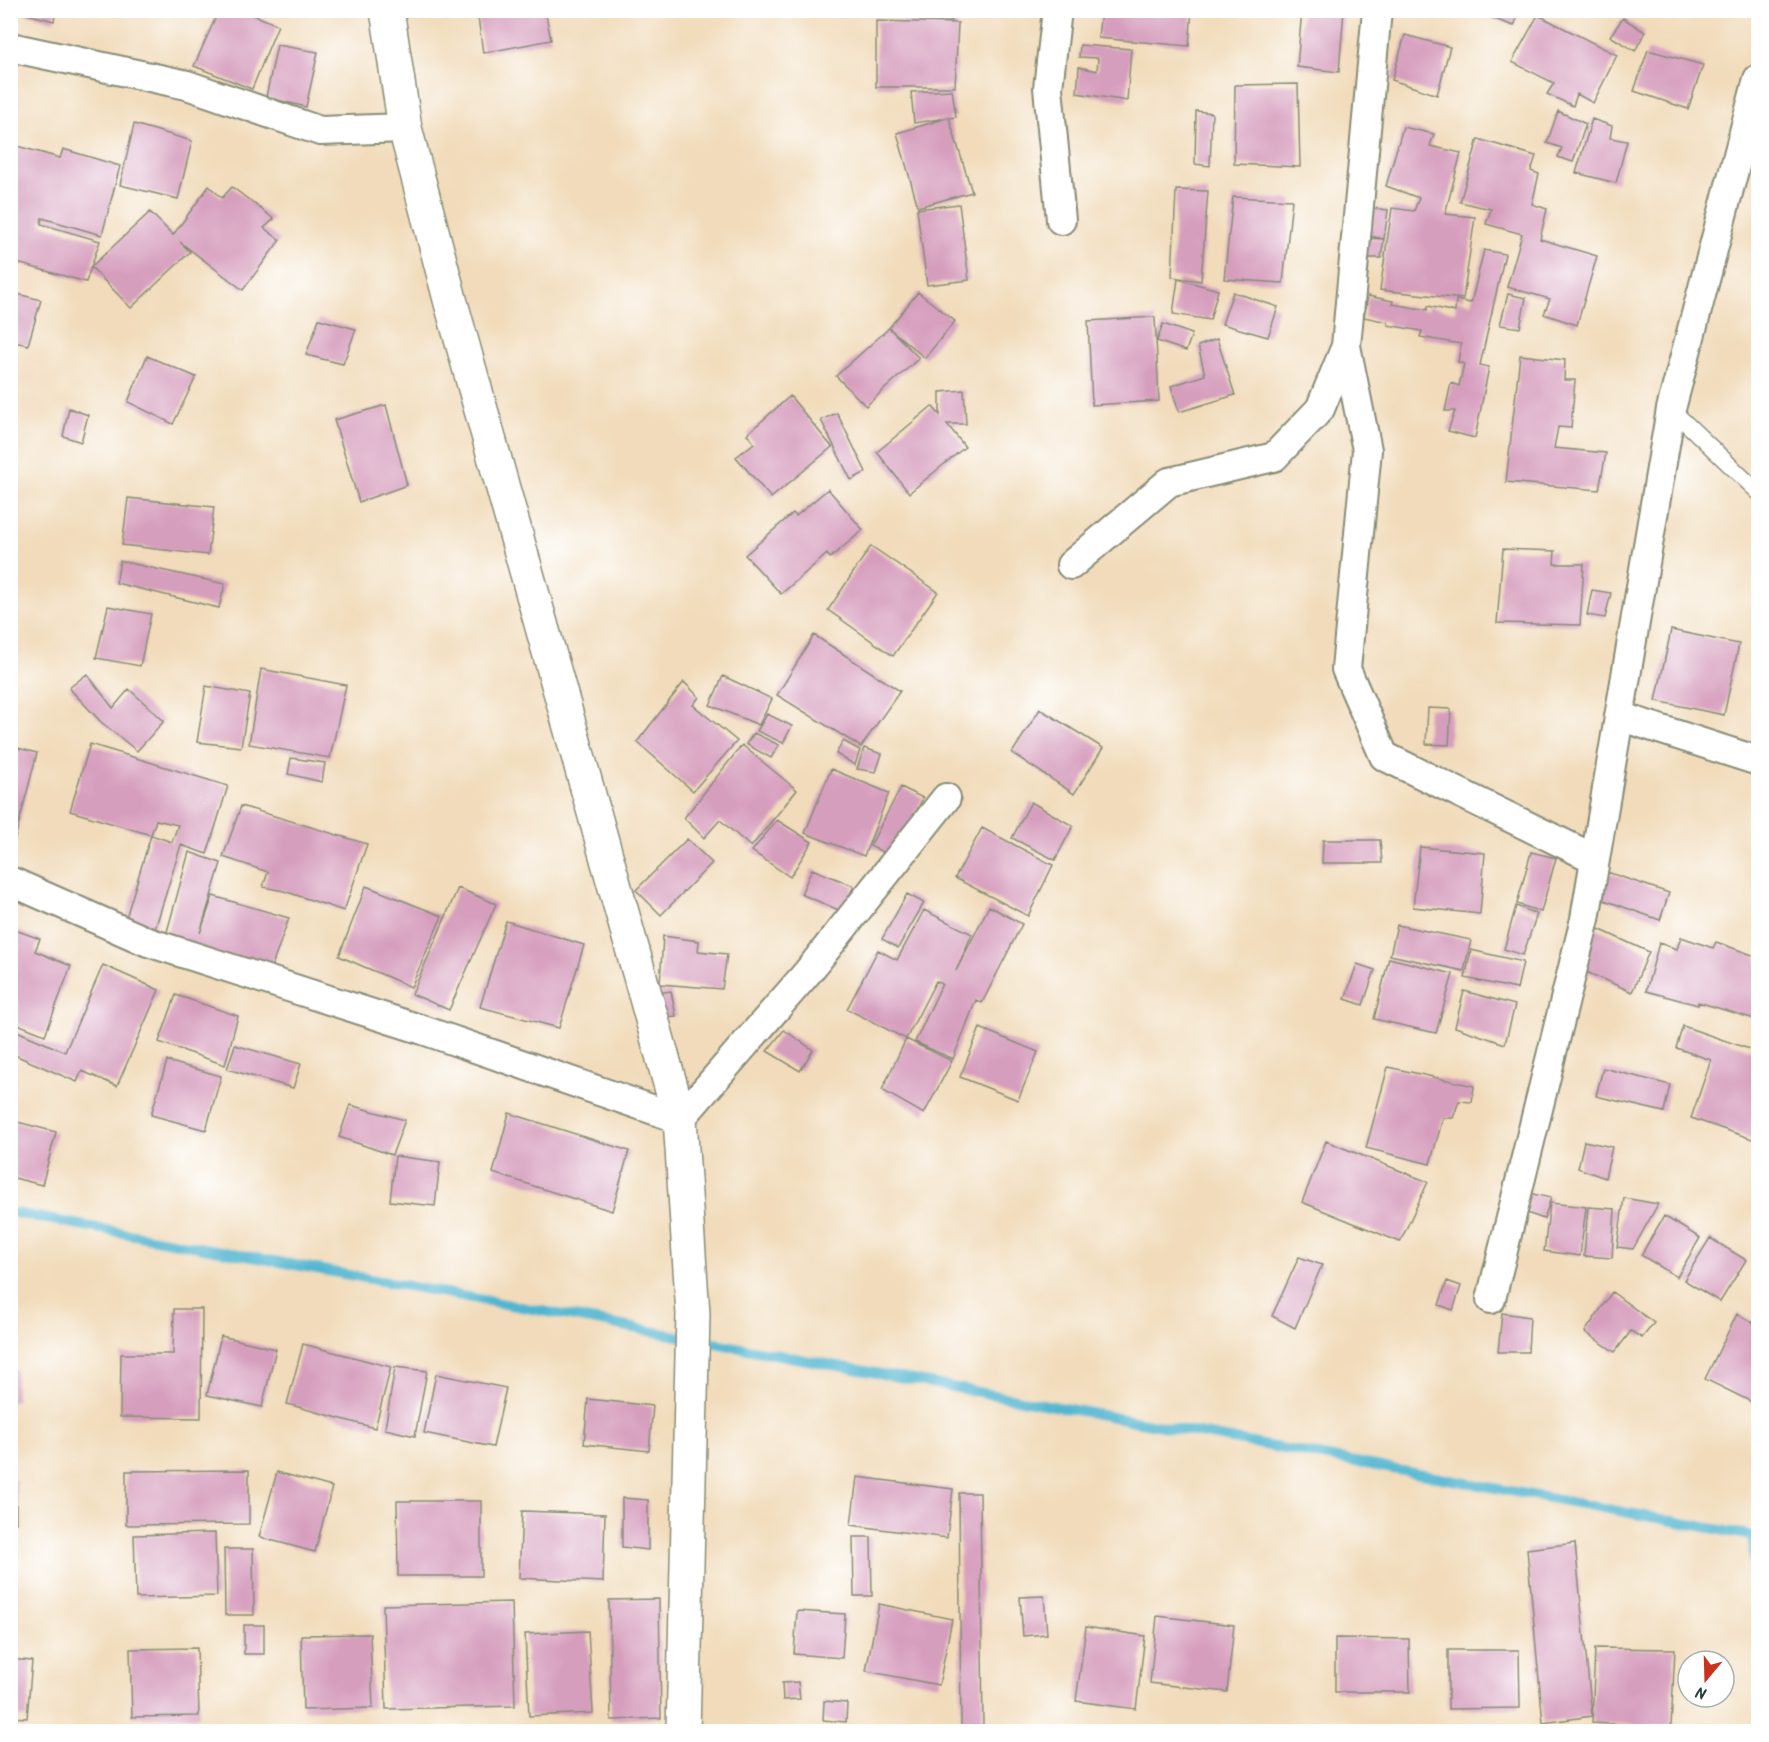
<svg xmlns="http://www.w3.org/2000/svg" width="1769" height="1742" font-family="Kalam,sans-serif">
<rect width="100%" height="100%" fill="#fff"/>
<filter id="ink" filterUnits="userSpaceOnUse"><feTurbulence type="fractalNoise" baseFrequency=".0167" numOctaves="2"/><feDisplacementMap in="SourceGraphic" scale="12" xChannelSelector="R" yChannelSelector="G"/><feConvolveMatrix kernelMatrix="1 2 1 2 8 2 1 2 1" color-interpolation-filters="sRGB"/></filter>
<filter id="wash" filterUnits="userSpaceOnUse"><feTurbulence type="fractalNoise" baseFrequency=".008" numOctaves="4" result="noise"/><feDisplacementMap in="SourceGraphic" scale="24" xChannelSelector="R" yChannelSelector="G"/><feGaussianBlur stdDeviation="1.35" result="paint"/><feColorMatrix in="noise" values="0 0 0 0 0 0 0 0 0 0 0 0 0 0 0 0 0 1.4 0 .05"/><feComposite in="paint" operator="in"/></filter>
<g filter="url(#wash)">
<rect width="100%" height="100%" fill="#f1dbba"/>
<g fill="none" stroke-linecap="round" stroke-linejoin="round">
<path stroke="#51b5d0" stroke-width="10" d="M10 1212 1753 1536 1756 1600 1758 1602"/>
</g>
<g id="blocks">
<path fill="#d69ebd" d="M11 10H56L54 21Z
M159 10H189L187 17Z
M219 10H241L278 25 252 89 194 66Z
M477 10H545L551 40 483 53Z
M865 10H953L952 21 865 14Z
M1101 10H1192L1189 46 1098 38Z
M1302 10H1344L1339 72 1297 67Z
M1469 10H1520L1514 26Z
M1538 15 1617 55 1593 103 1577 94 1573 106 1547 94 1554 83 1512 62Z
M1623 18 1645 32 1635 51 1610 36Z
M876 21 958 23 955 87H876Z
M1405 35 1450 47 1437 95 1392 80Z
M277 45 318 52 306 107 266 97Z
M1080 45 1131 49 1127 101 1077 93 1079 67 1097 71 1098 58 1079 57Z
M1648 50 1703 65 1688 109 1634 91Z
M1298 84 1300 167 1234 164 1235 85Z
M952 90 956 117 949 118 972 192 918 207 897 133 947 118 914 123 911 92Z
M1196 111 1212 113 1210 166 1195 164Z
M1558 111 1586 124 1573 162 1558 157 1562 148 1547 143Z
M1592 119 1612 126 1610 138 1627 141 1616 183 1576 173Z
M134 124 192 141 178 199 120 185Z
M1403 127 1434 134 1430 146 1461 153 1445 214 1475 217 1463 299 1380 290 1392 208 1414 211 1419 198 1386 186Z
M1478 139 1536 156 1531 171 1539 174 1532 204 1547 209 1540 239 1597 256 1577 325 1544 314 1550 299 1507 287 1522 234 1486 224 1491 209 1460 202Z
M10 144 60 158 63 149 120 166 102 235 42 218 41 224 100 241 91 267 150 212 173 235 209 186 222 198 232 187 274 219 264 228 280 240 243 290 180 242 190 252 131 308 91 267 86 282 10 261Z
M1176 190 1208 191 1201 281 1172 277Z
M1233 197 1292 200 1283 283 1224 279Z
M959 204 969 280 927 285 917 209Z
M1372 208 1388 210 1384 239 1381 258H1364L1365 238 1384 239 1366 235Z
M1484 250 1505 254 1480 365 1489 367 1475 438 1448 431 1455 411H1445L1451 383 1459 386 1464 364 1458 362 1461 344 1420 337 1422 331 1388 325V322L1364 317 1368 296 1393 301 1392 304 1427 310 1428 306 1455 312 1456 300 1471 303Z
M1178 279 1218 290 1210 320 1173 314Z
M10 292 41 300 28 345 10 341Z
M918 292 955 321 925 358 889 328Z
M1233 292 1278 307 1268 337 1222 324Z
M1508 294 1526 298 1520 328 1500 325Z
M1155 317 1159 401 1092 405 1088 321Z
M319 319 356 329 343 364 306 355Z
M1163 324 1192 334 1186 351 1157 341Z
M889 328 919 358 866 406 836 376Z
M1217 339 1235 395 1179 412 1171 386 1205 375 1198 346Z
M1520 355 1565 360 1564 380H1575L1571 428 1558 427 1554 448 1606 453 1599 490 1506 482Z
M147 356 196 377 173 424 128 402Z
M964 390 966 424H947L965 447 909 493 877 452 932 406 940 415V392Z
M790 396 832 447 771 498 736 457 754 443 747 434Z
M386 405 407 485 359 502 334 420Z
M69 408 88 415 81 442 63 436Z
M837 413 866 472 851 480 821 420Z
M828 489 863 530 830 558 827 554 781 594 745 555 793 513 796 516Z
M128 498 214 507 208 555 122 545Z
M871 546 938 592 893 656 828 610Z
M1503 549 1555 551 1554 564H1584L1580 625 1497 623Z
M120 561 225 584 219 608 116 583Z
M1592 590 1611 593 1605 618 1587 615Z
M108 606 151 614 140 666 96 658Z
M1671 630 1739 644 1724 715 1656 701Z
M814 635 900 691 861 747 777 695Z
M261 669 346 685 330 758 249 744Z
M87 674 113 708 129 689 164 721 137 751 101 722 69 688Z
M723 676 772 699 759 725 710 705Z
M684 682 699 697 693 705 737 741 693 791 637 742Z
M206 686 250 694 241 747 197 742Z
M1428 708 1451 709 1449 745 1426 744Z
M1040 709 1103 748 1074 794 1012 753Z
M767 714 792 726 783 743 757 731Z
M754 733 779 745 771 758 746 744Z
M843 741 860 750 855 765 836 754Z
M90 744 228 786 207 854 181 845 155 929 125 921 151 835 172 842 178 825 156 820 151 835 70 811Z
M742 745 797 790 751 847 720 820 704 838 684 818Z
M10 746 37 753 11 854H10Z
M864 748 882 754 876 772 857 769Z
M291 758 325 763 322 782 288 774Z
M831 769 889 793 864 856 805 833Z
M901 787 923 798 893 857 870 846Z
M1031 802 1073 826 1055 860 1012 838Z
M241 806 367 844 344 911 284 891 263 887 268 872 223 857Z
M777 820 812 842 790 877 752 851Z
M982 828 1053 865 1028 916 955 878Z
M687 839 712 863 661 915 636 890Z
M1323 840H1380L1382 863H1322Z
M1420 847 1485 853 1480 914 1413 907Z
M189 852 221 863 200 933 213 896 289 918 268 977 165 939Z
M1531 852 1556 858 1541 912 1517 904Z
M812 869 854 886 841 911 801 894Z
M1607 872 1669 893 1660 920 1601 899Z
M366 886 442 916 411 987 339 956Z
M458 888 496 904 449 1010 412 994Z
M907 894 924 903 898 948 882 939Z
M989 906 1022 924 982 1003 976 1000 953 1059 915 1042 942 984 936 981 906 1039 847 1009 878 950 897 960 924 910 972 934 956 971Z
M1516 906 1537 914 1523 955 1504 949Z
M506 921 584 945 559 1028 480 1007Z
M1397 925 1471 940 1464 971 1390 955Z
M1592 926 1649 952 1632 992 1575 967Z
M10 928 40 939 35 951 71 966 45 1035 10 1021Z
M663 936 699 941 698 951 727 954 722 989 660 984Z
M1681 937 1713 948 1716 942 1758 957V1020L1698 1002V1005L1646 991 1659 943 1677 949Z
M1471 950 1523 962 1517 989 1465 978Z
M1389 958 1453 974 1436 1033 1374 1019Z
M1357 964 1375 970 1363 1005 1345 999Z
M103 965 159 990 117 1086 82 1071 77 1082 10 1053V1028L65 1052Z
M671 991 676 1016 655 1018 650 994Z
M1464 991 1515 1005 1505 1044 1455 1027Z
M176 995 238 1016 225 1065 159 1042Z
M1683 1026 1758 1052V1141L1691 1118 1711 1060 1676 1048Z
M980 1028 1038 1052 1018 1100 960 1077Z
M784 1030 813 1050 800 1071 767 1051Z
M906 1039 952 1061 924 1114 882 1090Z
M235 1045 301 1064 293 1088 227 1069Z
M167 1061 221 1076 206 1130 151 1115Z
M1388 1067 1474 1086 1472 1102 1459 1101 1453 1118H1443L1430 1164 1366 1148Z
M1603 1068 1670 1085 1664 1112 1596 1096Z
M350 1105 405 1120 392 1155 339 1137Z
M509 1113 629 1151 612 1211 493 1173Z
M10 1120 56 1132 42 1185 10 1177Z
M1326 1141 1428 1182 1400 1242 1302 1202Z
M1584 1141 1612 1147 1605 1178 1578 1168Z
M395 1156 440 1162 435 1206 390 1201Z
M1524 1192 1551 1198 1544 1219 1518 1210Z
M1624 1198 1658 1204 1633 1249 1617 1247Z
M1550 1203 1586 1207 1580 1256 1544 1251Z
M1588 1207 1615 1209 1612 1258 1584 1256Z
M1664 1216 1700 1238 1677 1277 1641 1255Z
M1710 1238 1746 1260 1720 1302 1684 1280Z
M1299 1257 1322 1265 1295 1328 1272 1316Z
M1447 1281 1461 1286 1453 1310 1439 1305Z
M1612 1292 1654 1323 1642 1338 1631 1331 1615 1352 1585 1332Z
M174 1309H202L201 1418 120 1417 121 1354H173Z
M1502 1313 1530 1317 1528 1352H1498Z
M1737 1314 1758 1325V1405L1705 1379Z
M221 1336 276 1349 262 1407 207 1395Z
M303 1344 391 1367 375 1428 287 1404Z
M395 1367 427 1371 415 1436 385 1429Z
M10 1371H16V1401H10Z
M436 1374 506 1388 493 1447 424 1433Z
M588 1399 653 1406 649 1451 584 1444Z
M249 1470V1524L126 1525V1471Z
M277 1472 332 1487 315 1552 259 1537Z
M857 1477 953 1489 947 1538 851 1525Z
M10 1480H16V1523L10 1524Z
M959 1493H980L983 1727H961Z
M622 1498 648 1500V1550L622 1547Z
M397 1501H481V1576H398Z
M522 1511 605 1514 603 1582 519 1578Z
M10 1532H14L17 1607H10Z
M215 1533 217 1596 136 1598 134 1535Z
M853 1537H871L872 1596H854Z
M1575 1543 1592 1716 1543 1723 1527 1549Z
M224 1549H253L254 1615H225Z
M1044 1596 1047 1634 1023 1636 1020 1597Z
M659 1599 661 1718 611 1720 609 1600Z
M512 1602 515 1706 386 1709 383 1605Z
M879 1604 952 1619 939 1685 866 1671Z
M797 1611 845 1614 842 1658 794 1654Z
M1157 1616 1234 1625 1227 1692 1150 1683Z
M244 1625H264V1654H244Z
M1086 1627 1145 1636 1136 1709 1076 1701Z
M588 1631 593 1713 529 1716 525 1634Z
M370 1634 373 1708 303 1710 301 1635Z
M1335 1638 1409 1639 1410 1692H1335Z
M197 1648 199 1716 132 1717 130 1649Z
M1595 1648 1675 1649 1671 1727 1592 1723Z
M1448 1650H1519L1520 1708 1448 1709Z
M10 1659 32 1661 27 1718 10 1717Z
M798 1682 800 1699 783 1700 782 1683Z
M824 1701 847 1703 846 1722 823 1720Z"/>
</g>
</g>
<g filter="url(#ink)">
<use href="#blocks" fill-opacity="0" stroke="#888c77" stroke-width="1.5"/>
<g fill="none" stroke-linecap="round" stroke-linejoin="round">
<defs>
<path id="service" d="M1671 409 1758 492"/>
<path id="minor" d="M1057 10 1048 88 1061 220
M1377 10 1346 346 1367 450 1346 669 1384 756 1595 859
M10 47 187 85 320 131 405 128
M1071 565 1169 482 1274 457 1320 409 1346 346
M1619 716 1758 761
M10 881 148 942 423 1030 680 1119 807 973 946 798
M1491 1299 1585 919 1671 409 1758 79"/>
<path id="tertiary" d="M387 10 405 128 451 303 680 1119 693 1314 683 1732"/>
</defs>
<use href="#service" stroke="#888c77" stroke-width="18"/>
<use href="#minor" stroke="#888c77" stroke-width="32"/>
<use href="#tertiary" stroke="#888c77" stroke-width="36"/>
<use href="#service" stroke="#fff" stroke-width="15"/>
<use href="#minor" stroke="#fff" stroke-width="28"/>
<use href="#tertiary" stroke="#fff" stroke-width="33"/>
</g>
</g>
<rect width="1769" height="1742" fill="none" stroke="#fff" stroke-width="36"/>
<g transform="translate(1706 1679) rotate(199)"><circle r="28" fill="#ffffff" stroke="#a5b1ae" stroke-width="1.5"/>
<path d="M0-4.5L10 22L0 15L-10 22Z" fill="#c8321e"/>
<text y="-9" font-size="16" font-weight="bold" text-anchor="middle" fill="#1f3d34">N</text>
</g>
</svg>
